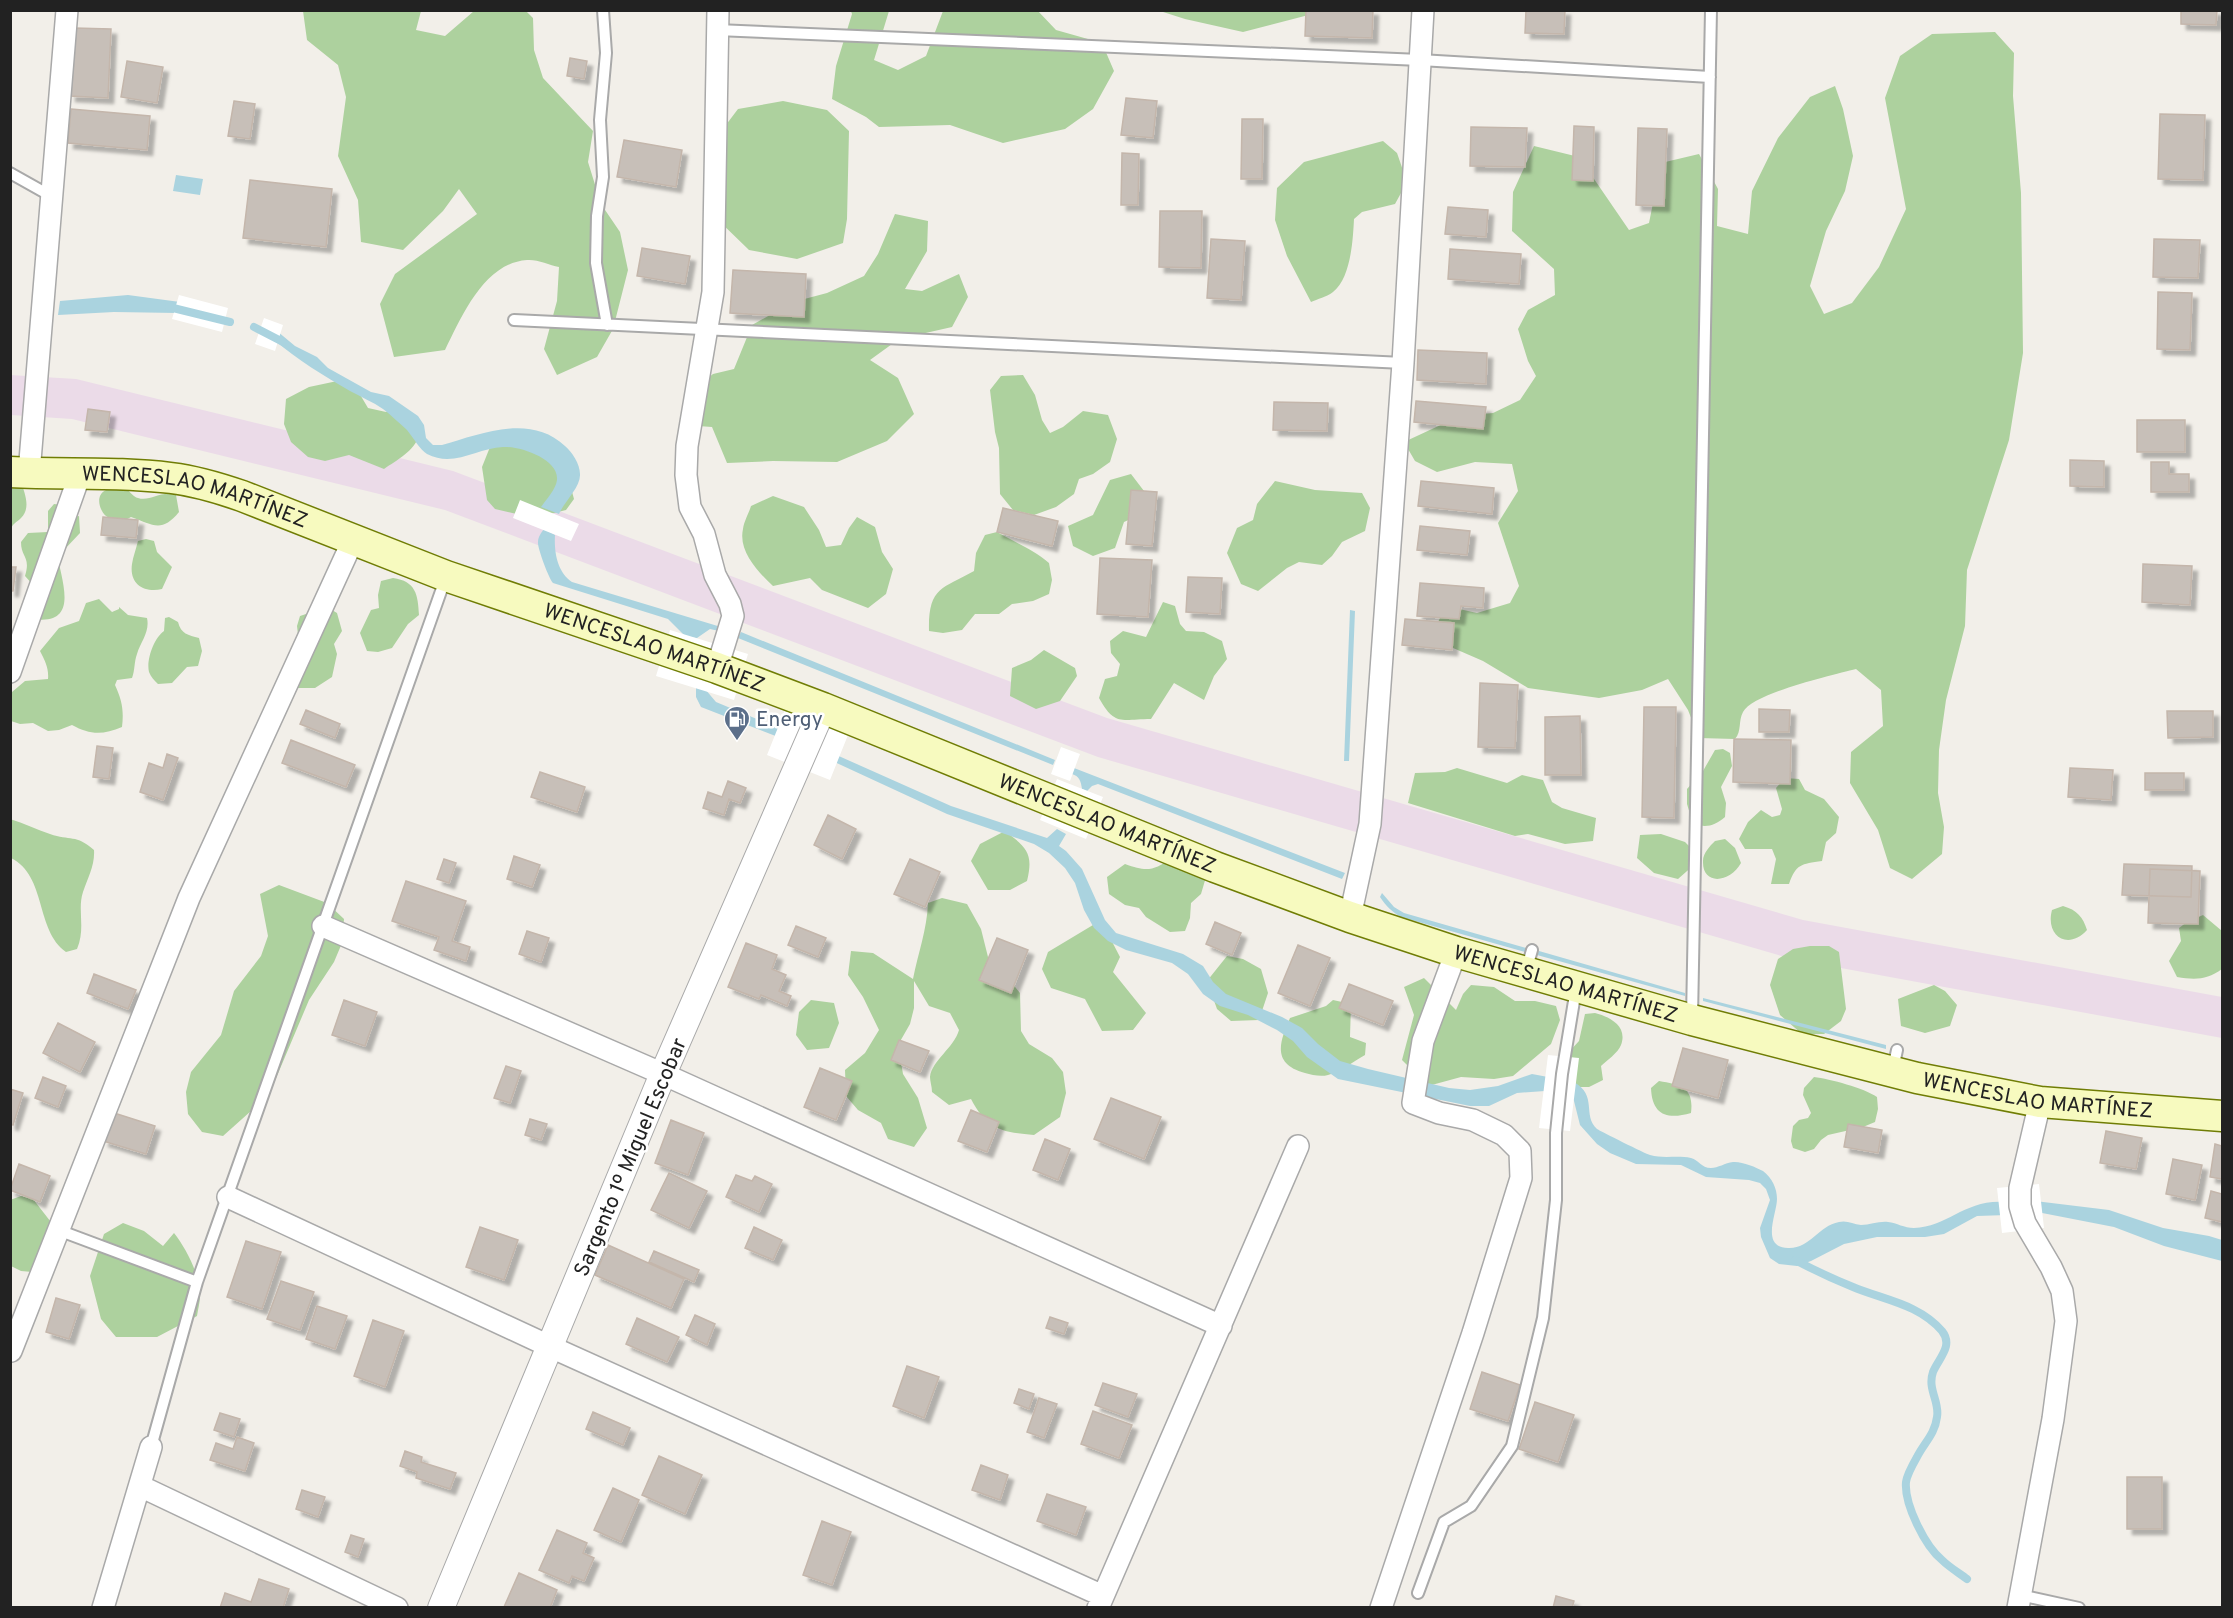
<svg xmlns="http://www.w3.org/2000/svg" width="2233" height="1618" font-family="Overpass,sans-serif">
<defs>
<filter id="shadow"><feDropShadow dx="5.5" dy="5.5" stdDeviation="1.5" flood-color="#0004"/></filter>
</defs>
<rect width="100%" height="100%" fill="#f2efe9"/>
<path fill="#ebdbe8" d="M10 375 76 379 453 471 1107 718 1803 920 2222 997V1038L1792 959 1098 757 445 510 72 419 11 415Z"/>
<path fill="#add19e" d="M1037 10 1056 30 1102 43 1114 71 1093 109 1065 129 1003 143 950 125 879 127 866 117 832 99 836 66 852 14 851 11H889L874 60 898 70 926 56 943 11Z
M303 11H421L416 30 445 36 474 11H526L533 18 534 50 543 78 593 131 588 162 601 204 620 232 628 270 613 329 597 357 557 375 544 349 557 301 559 267C549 265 537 259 527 260 484 263 462 316 445 350L394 357 380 304 395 274 477 214 459 189 443 211 403 250 361 242 358 200 338 156 346 97 338 65 307 40Z
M1160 11H1324L1243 32 1185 19Z
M1995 32 2014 53 2013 96 2021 193 2023 353 2009 440 1967 570 1965 626 1946 700 1939 750 1938 793 1944 827 1942 854 1912 879 1890 868 1878 830 1850 783 1851 752 1883 726 1881 690 1856 669C1833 675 1753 693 1743 712 1738 721 1742 731 1735 739L1699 738 1688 710 1668 679 1642 690 1599 698 1528 688 1483 661 1430 638 1446 606 1477 613 1510 603 1519 586 1498 523 1518 491 1512 464 1475 462 1437 472 1415 461 1404 442 1460 416 1493 413 1520 400 1536 376 1528 361 1518 329 1528 310 1555 295 1554 269 1512 231 1513 192 1534 146 1579 157 1629 230 1649 223 1661 163 1699 154 1718 189 1717 226 1748 234 1752 191 1778 138 1810 97 1835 86 1843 109 1853 156 1845 191 1826 231 1810 286 1824 314 1852 303 1879 267 1906 209 1885 98 1900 56 1932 34Z
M783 101 827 110 849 131 847 219 843 243 797 259 749 250 715 217 713 142 738 109Z
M1383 141 1397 153 1407 182 1395 204 1362 212 1354 219C1353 239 1351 278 1333 292 1327 297 1317 299 1311 302L1287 256 1275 220 1277 188 1304 162Z
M895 214 928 221 927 251 905 289 922 291 959 274 968 297 952 327 899 339 870 360 898 378 914 414 887 441 837 462 773 461 727 463 712 427 684 425 692 391 713 374 734 369 752 325 793 302 827 293 864 276 878 254Z
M1023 375 1035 395 1042 420 1050 433 1063 427 1083 411 1108 415 1117 439 1110 462 1093 474 1079 479 1074 494 1056 507 1034 515 1013 510 1000 494 999 448 995 432 990 390 1001 376Z
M342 380 355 386 368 408 386 412 402 408 419 436C414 451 397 460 384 469L349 455 325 461 308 457 291 442 284 424 286 399 309 387Z
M509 438 564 462 574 499 566 510 550 514 521 515 495 509 487 500 482 467 490 447Z
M1131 474 1144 491 1135 517 1124 522 1115 548 1093 556 1073 546 1068 526 1093 515 1110 480Z
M11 475 21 482C25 494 31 508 21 518 16 523 13 523 11 529Z
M1275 481 1315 490 1362 493 1370 508 1365 531 1342 542 1332 556 1322 565 1299 562 1287 568 1258 591 1241 584 1227 553 1237 528 1253 520 1257 504Z
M126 489C131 492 133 497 138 498 150 502 161 490 176 495L179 512C162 533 153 525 131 517L120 523C115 521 110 519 106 516 99 510 95 495 106 490 111 488 121 490 126 489Z
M773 496 804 507 819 530 826 547 841 545 849 528 857 517 875 527 882 552 893 569 886 594 868 608 822 590 810 578 773 586C758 572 738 551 743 529 744 521 749 513 751 506Z
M54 504 62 505 69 518 79 516 80 533 64 550 57 553C61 580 81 626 33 619L34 586 25 576C31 556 21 558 21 542L28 533 48 532V511Z
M997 532C1016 543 1033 549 1049 563L1052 580 1049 594 1033 601 1012 604 999 614H975L962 630 943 633 929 631C928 587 942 589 974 571L976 553 985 535Z
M146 539 154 541 157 552 172 567 162 589C144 593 129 584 132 564 133 557 136 549 138 541Z
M393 578C416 581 418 595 419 615L408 624 392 648 378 652 367 651 360 633 371 610 379 608 378 595 381 581Z
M99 599 112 612 119 609V607L128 615 147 618C150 632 141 641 137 654 134 662 135 670 132 678L117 680 115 685C122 700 124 711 122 727 103 735 90 735 72 725L59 730 48 731 33 723 20 724 11 721 12 692 25 681 48 679C49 668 45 661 40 651L59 628 79 621 86 603Z
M1163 602 1175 606 1180 624 1186 631 1204 632 1222 641 1227 659 1214 676 1204 700 1174 683 1151 719C1122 719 1115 727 1099 698L1105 679 1117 676 1120 664 1111 653 1110 641 1123 631 1146 637Z
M327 607 337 613 342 631 334 644 337 654 332 677 315 688H291L299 643 297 626 300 616Z
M169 617 178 622C181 634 188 635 199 638L202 651 198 666 187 667 172 683 158 684C154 680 151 677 149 672 146 660 154 638 164 631L165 618Z
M1044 650 1075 668 1077 676 1060 701 1036 709 1010 696 1012 668 1031 660Z
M1723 749 1730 753 1732 766 1721 787 1726 803 1725 817C1714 826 1707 828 1693 824L1687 804V789L1703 771 1715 750Z
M1457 768 1507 783 1522 775 1543 780 1552 802 1562 808 1596 818 1593 841 1565 844 1528 834 1515 836 1408 803 1415 773 1445 772Z
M1785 778 1799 779 1805 790 1824 799 1839 817 1836 833 1826 842 1822 861C1801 864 1796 864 1789 884H1771L1776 859 1772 849H1745L1739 839 1748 822 1761 810 1772 817 1780 815 1782 809 1776 788Z
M10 819C24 823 37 830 50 834 70 841 76 834 94 850 95 865 88 877 83 892 77 910 86 928 77 949L66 952C35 930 47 876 11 858Z
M1005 831C1026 847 1034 853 1027 881L1010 890H988L971 861 980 844Z
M1661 834 1685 842 1694 851 1695 864 1678 879 1654 873 1637 858 1640 835Z
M1725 839 1735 848 1741 863C1730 883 1702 886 1703 861 1703 853 1710 846 1715 841Z
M1172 858 1206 877 1201 894 1191 903 1190 918 1185 931 1170 932 1146 917 1139 908 1125 905 1109 894 1107 877 1125 864C1147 872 1153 871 1172 858Z
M279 885 327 903 344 919 342 943 334 962 309 1000 274 1083 262 1101 223 1136 202 1132 188 1114 186 1092 191 1072 221 1035 234 991 261 956 268 936 260 894Z
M942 898 967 904 981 929 990 965 1006 976 1020 993 1021 1031 1029 1044 1052 1058 1063 1072 1066 1093 1060 1117 1034 1135C1002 1132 987 1130 971 1099L949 1105 932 1092C932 1087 930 1081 930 1077 932 1060 954 1048 959 1030L950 1013 929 1006 914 981V1008L910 1024 898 1045 903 1074 918 1098 927 1128 914 1147 888 1139 881 1123 858 1110 846 1096 845 1070 865 1053 879 1030 863 997 848 975 851 951 873 953 913 979C918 953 927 930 928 903Z
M2063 906C2077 910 2083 917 2087 930 2068 951 2045 936 2052 910Z
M2203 915 2222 931V969C2207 980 2195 980 2177 977L2169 961 2181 941 2179 928 2187 922Z
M1093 925 1106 930 1120 957 1113 972 1146 1013 1133 1030 1102 1031 1085 999 1051 988 1042 969 1048 952Z
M1810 946H1829L1839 952 1846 1009 1841 1021 1824 1034H1802L1780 1015 1770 985 1778 959 1793 949Z
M1227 956 1243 959 1261 969 1268 993 1259 1020 1231 1021 1217 1009 1207 981Z
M1424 978 1456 1010 1463 994 1471 985 1494 987 1515 1001H1535L1556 1006 1560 1020 1551 1044 1513 1076 1494 1079 1461 1077 1428 1086 1402 1060 1414 1015 1404 987Z
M1934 985 1945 991 1957 1005 1950 1026 1925 1033 1901 1026 1898 999Z
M811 1000 834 1003 839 1023 829 1048 807 1050 796 1035 799 1012Z
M1333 1000 1351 1004 1350 1037 1366 1043 1365 1055C1354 1061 1340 1072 1328 1075 1321 1077 1312 1075 1305 1073 1272 1064 1279 1043 1290 1018L1326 1006Z
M1595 1013C1610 1017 1628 1026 1621 1045 1618 1053 1606 1061 1601 1066L1603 1080 1589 1087H1574L1568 1053 1579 1041 1585 1014Z
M1814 1077C1830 1079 1864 1088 1877 1097L1878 1109 1875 1122 1863 1127 1828 1135 1821 1140 1814 1149 1805 1152 1793 1148 1791 1141 1793 1126 1799 1120 1808 1118 1811 1113 1803 1095 1804 1088Z
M1659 1081C1682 1085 1694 1088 1691 1113 1667 1120 1652 1115 1651 1088Z
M21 1196 33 1199 54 1226 59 1259 53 1268 44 1273 21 1271 11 1266 10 1200Z
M123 1223 144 1231 163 1246 174 1233C186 1248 201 1277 200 1296 200 1302 198 1309 197 1316L157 1337H116L101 1319 90 1276 104 1234Z"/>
<path fill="#aad3df" d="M176 175 203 179 200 195 173 191Z
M128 295 180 302 177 313 114 312 58 315 60 301Z
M277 331 295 346 317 357 328 368 371 392 389 396 418 416 424 425 426 438 433 445H442C481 434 530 413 565 446 572 452 580 464 580 474 581 487 564 502 559 514L541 507C546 500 556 489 557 480 559 459 520 446 503 447 477 448 454 468 427 454 420 450 413 437 407 430 399 423 391 415 383 409 373 402 361 397 350 391 324 376 298 360 274 340Z
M544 529 555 535C554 552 557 572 572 582L721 627 719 631 710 629 697 638 686 637 668 619 553 583C549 579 537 547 538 542 538 537 541 533 544 529Z
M1350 610 1355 611 1349 761H1344Z
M741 632 1055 760 1053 765 738 638Z
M696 687 705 689 716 702 788 732 786 740 701 707 696 697Z
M832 753 951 806 1047 838 1057 829 1066 834 1059 846 1066 851 1082 869 1105 920 1116 933 1183 954 1203 966 1213 982 1226 994 1282 1017 1302 1028 1318 1044 1340 1061 1368 1069 1449 1088 1470 1090 1498 1086 1532 1074 1548 1077 1545 1091 1517 1093 1489 1106H1470L1338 1079 1307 1057 1293 1041 1277 1030 1248 1015 1220 1006 1203 994 1188 974 1172 963 1126 950 1108 941 1094 928 1084 910 1075 883 1065 868 1049 853 1034 844 947 814 828 759Z
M1074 768 1345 873 1342 879 1098 784 1092 786 1087 791 1082 789C1081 781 1079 776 1072 774Z
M1382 893 1394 907 1404 913 1526 948 1525 952 1401 917C1392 912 1386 906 1380 897Z
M1539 951 1685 993V996L1537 955Z
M1703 998 1886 1045V1049L1703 1001Z
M1574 1082C1598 1096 1582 1115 1597 1129 1600 1131 1646 1154 1650 1155 1664 1159 1677 1155 1691 1158 1699 1160 1701 1168 1711 1168 1718 1168 1725 1163 1733 1162 1741 1161 1756 1167 1763 1171 1772 1178 1777 1188 1777 1199 1777 1214 1760 1247 1788 1248 1810 1249 1818 1226 1839 1222 1847 1220 1853 1224 1861 1225 1870 1225 1879 1221 1888 1222 1897 1223 1904 1228 1914 1228 1948 1227 1965 1199 2005 1202L2007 1215 1977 1216 1944 1234 1925 1237H1877L1844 1244 1811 1261 1797 1266 1779 1264 1770 1258 1761 1237 1760 1228 1770 1200 1766 1189 1760 1183 1749 1180 1706 1177 1681 1165 1636 1164 1610 1153 1597 1144 1580 1125 1574 1101 1570 1095Z
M2035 1201 2109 1210 2163 1228 2209 1236 2222 1240V1261L2164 1246 2114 1227 2037 1212Z"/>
<path fill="#fff" d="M179 295 228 308 222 332 172 319Z
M264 318 283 325 275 351 255 344Z
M520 500 579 524 571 541 513 518Z
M670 630 748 654 734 700 656 676Z
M787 705 850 730 830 780 767 755Z
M1061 747 1080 754 1070 781 1051 774Z
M1057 779 1103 797 1086 839 1040 820Z
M1548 1055 1579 1058 1570 1131 1539 1128Z
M2039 1184 2044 1228 2002 1233 1997 1188Z"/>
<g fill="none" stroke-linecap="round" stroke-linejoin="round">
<path stroke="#aad3df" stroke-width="8" d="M169 307 230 322
M254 327 283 342
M1795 1260C1814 1270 1833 1279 1853 1287 1884 1300 1919 1304 1942 1331 1954 1346 1938 1359 1933 1372 1927 1389 1940 1402 1937 1417 1935 1434 1924 1443 1917 1457 1913 1464 1907 1475 1906 1482 1904 1504 1925 1546 1942 1560 1949 1567 1959 1573 1967 1579"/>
</g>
<path fill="#c7bfb8" stroke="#c4b6ab" stroke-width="1.5" filter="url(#shadow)" d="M1306 10H1373L1372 38 1305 36Z
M1526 10H1565L1564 34 1525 33Z
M2181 10H2217L2216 25 2181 24Z
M74 28 111 29 108 98 70 96Z
M570 58 587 61 584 79 567 76Z
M127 61 163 67 157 103 121 97Z
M1126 98 1157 101 1153 138 1121 135Z
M234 101 255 104 250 139 228 136Z
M71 109 150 116 147 150 68 143Z
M2160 114 2205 115 2203 180 2158 179Z
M1242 119H1263L1262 179H1241Z
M1574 126 1594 127 1593 181 1572 180Z
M1471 127 1527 128 1525 167 1470 166Z
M1638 128 1667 129 1664 206 1636 205Z
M624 140 682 150 676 187 617 177Z
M1122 153 1139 154 1138 205H1121Z
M250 180 332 189 326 247 243 238Z
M1448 207 1488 210 1486 237 1445 234Z
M1160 211H1202L1201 268 1159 267Z
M1211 239 1245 241 1241 300 1207 298Z
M2154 239 2200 240 2198 278 2153 277Z
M642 248 690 256 685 284 637 276Z
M1450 249 1521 254 1519 284 1448 279Z
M733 270 806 274 804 317 730 313Z
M2158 292 2192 293 2190 350 2157 349Z
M1418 350 1487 353 1486 384 1417 380Z
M1416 401 1486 407 1483 429 1414 422Z
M1274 402 1328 403 1327 431 1273 430Z
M88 409 110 412 107 432 85 430Z
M2137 420H2185V452H2137Z
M2070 460 2104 461V487L2070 486Z
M2151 462H2169V474H2189V492H2151Z
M1421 481 1494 488 1492 514 1418 506Z
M1131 490 1157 492 1152 546 1126 544Z
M1003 508 1058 521 1052 546 997 532Z
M103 517 138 520 136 538 101 535Z
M1420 526 1470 531 1467 555 1417 550Z
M1100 558 1152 560 1148 617 1097 614Z
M2143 564 2192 566 2190 605 2142 602Z
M10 567H16L13 591H10Z
M1188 577 1222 578 1220 614 1186 612Z
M1420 583 1484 588 1483 608 1461 606 1459 619 1417 616Z
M1405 619 1454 623 1452 650 1402 645Z
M1480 683 1518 685 1515 748 1478 747Z
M1644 707H1676L1674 818 1642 817Z
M1759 709 1790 710 1789 732H1759Z
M306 710 340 724 335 738 300 724Z
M2167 711H2213V737L2168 738Z
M1580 716 1581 775H1545V717Z
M1734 739 1791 740 1790 784 1733 782Z
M291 740 355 765 346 787 282 763Z
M97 746 113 748 109 779 93 777Z
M167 754 178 758 163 800 140 792 149 763 163 768Z
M2070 768 2113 770 2111 800 2068 797Z
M540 772 585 787 577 812 531 797Z
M2145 773H2184V790H2145Z
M728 781 746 788 740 803 729 799 724 815 703 808 708 792 722 797Z
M828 815 856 829 842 859 814 845Z
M514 856 540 865 532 887 507 879Z
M444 859 456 863 449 883 437 879Z
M910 859 940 872 925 907 894 894Z
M2124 864 2192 866 2191 897 2122 895Z
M2150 869 2200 871 2198 924 2148 923Z
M406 881 466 901 452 941 470 947 466 961 434 950 439 937 392 921Z
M1215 922 1241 933 1232 955 1206 944Z
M796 926 826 938 818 957 788 945Z
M527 931 549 938 541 962 519 954Z
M997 938 1028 950 1011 993 979 980Z
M746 943 777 955 772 969 786 975 779 991 791 996 787 1006 761 995 759 999 728 987Z
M1298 945 1330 958 1310 1006 1278 993Z
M94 974 136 990 128 1009 87 993Z
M1349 984 1393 1001 1383 1025 1339 1008Z
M344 1000 377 1012 365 1046 332 1035Z
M58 1023 95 1042 80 1072 43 1053Z
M899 1040 929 1051 920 1072 891 1060Z
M1683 1048 1728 1060 1718 1098 1672 1086Z
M506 1066 521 1071 510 1103 494 1098Z
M820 1068 852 1081 836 1120 804 1107Z
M43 1077 66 1086 58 1107 35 1098Z
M10 1089 23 1093 13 1125 10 1124Z
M1111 1098 1161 1117 1144 1159 1094 1139Z
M971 1110 999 1122 987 1152 958 1141Z
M111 1112 155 1126 146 1154 103 1141Z
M530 1119 547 1124 541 1140 525 1135Z
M671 1120 704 1133 688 1175 655 1163Z
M1848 1124 1882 1130 1878 1153 1844 1147Z
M2106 1131 2142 1138 2136 1169 2100 1163Z
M1045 1139 1070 1149 1058 1180 1033 1170Z
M2215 1144 2222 1146V1179L2210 1177Z
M2173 1159 2202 1165 2195 1200 2166 1194Z
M19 1164 50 1176 40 1202 10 1190Z
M669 1173 707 1191 689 1228 651 1210Z
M736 1175 752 1181 755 1176 772 1184 759 1212 726 1197Z
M2211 1191 2222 1194V1222L2205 1218Z
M480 1227 518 1240 504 1280 466 1267Z
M754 1227 782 1240 773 1260 745 1248Z
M246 1241 281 1252 262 1309 227 1297Z
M608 1245 684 1279 671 1308 595 1275Z
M654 1251 699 1270 694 1282 649 1262Z
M281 1281 314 1292 300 1330 267 1319Z
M56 1298 80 1305 69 1339 46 1332Z
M317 1306 347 1316 335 1349 306 1339Z
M695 1315 715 1324 707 1345 686 1335Z
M1050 1317 1068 1323 1064 1334 1046 1328Z
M637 1318 679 1337 667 1362 626 1344Z
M373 1320 404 1331 385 1387 354 1376Z
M907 1366 939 1377 924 1418 893 1406Z
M1482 1372 1520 1385 1508 1421 1470 1409Z
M1103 1383 1137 1394 1128 1417 1095 1405Z
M1019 1389 1034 1394 1029 1409 1014 1403Z
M1039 1398 1057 1404 1044 1438 1027 1432Z
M1535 1402 1574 1415 1558 1462 1519 1449Z
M1093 1411 1132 1425 1119 1458 1081 1444Z
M593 1412 630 1428 623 1445 586 1429Z
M220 1413 240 1419 234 1437 214 1430Z
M237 1437 254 1443 245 1471 210 1460 216 1443 233 1449Z
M405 1451 422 1457 421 1462 456 1473 450 1489 416 1478 417 1472 400 1466Z
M659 1456 702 1475 685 1514 642 1495Z
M981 1465 1008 1475 1000 1500 972 1490Z
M2127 1477H2162V1529H2127Z
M613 1488 639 1500 621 1542 594 1530Z
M302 1490 325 1497 318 1517 296 1509Z
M1047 1494 1086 1507 1076 1535 1037 1521Z
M822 1521 851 1532 832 1585 803 1575Z
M557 1530 587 1543 583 1553 594 1558 584 1581 572 1576 569 1583 539 1570Z
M351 1535 364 1539 358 1557 345 1552Z
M519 1573 557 1590 550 1608 504 1607Z
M259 1579 289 1589 283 1608H220L225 1593 251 1602Z
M1556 1596 1574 1601 1572 1608H1553Z"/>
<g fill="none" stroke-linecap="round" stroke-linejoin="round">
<defs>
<path id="service" d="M603 10 606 53 600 120 603 177 597 216 596 263 607 325
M717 30 1420 60 1710 77
M10 173 51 196
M514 320 1403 363
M1526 971 1532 950
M1692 1018 1711 10
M1893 1069 1897 1050
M58 1230 197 1282
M151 1447 197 1282 446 577
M1418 1593 1444 1522 1471 1506 1512 1446 1543 1318 1556 1200V1133L1562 1074 1576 989
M2020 1595 2079 1608"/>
<path id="minor" d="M29 473 67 10
M717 668 733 616 730 604 715 575 704 534 690 507 686 475 687 446 713 292 718 10
M10 672 80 474
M1350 917 1370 824 1403 363 1423 10
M323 926 663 1074 1221 1326
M228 1197 551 1347 1103 1596
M11 1351 189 898 354 538
M140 1486 397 1608
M103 1608 151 1447
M1098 1608 1298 1146
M1381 1608 1473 1333 1521 1178 1520 1151 1504 1135 1473 1120 1439 1113 1413 1103 1423 1041 1456 952
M2018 1608 2053 1419 2066 1321 2062 1291 2051 1267 2025 1223 2020 1206V1188L2040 1102"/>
<path id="tertiary" d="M441 1608 663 1074 823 708"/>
<g id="secondary">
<path id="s1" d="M10 472C64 475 118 471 171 478 196 481 219 488 242 496L446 576 717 668 823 708 1215 867 1350 917 1456 952 1692 1020 1917 1078 2040 1102 2222 1116"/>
</g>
</defs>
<use href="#service" stroke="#a9a9a9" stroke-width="14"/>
<use href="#minor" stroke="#a9a9a9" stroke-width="24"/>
<use href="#tertiary" stroke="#a9a9a9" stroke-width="28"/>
<use href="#secondary" stroke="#707d05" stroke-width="33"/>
<use href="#service" stroke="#fff" stroke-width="10"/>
<use href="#minor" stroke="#fff" stroke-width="21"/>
<use href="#tertiary" stroke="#fff" stroke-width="26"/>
<use href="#secondary" stroke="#f7fabf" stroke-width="30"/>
</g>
<defs>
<symbol id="fuel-pin" viewBox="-11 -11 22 30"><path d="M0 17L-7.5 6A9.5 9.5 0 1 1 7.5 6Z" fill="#5c6f8a" stroke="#fff"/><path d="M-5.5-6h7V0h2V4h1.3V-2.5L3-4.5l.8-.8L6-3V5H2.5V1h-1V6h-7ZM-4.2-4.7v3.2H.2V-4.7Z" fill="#fff"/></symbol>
</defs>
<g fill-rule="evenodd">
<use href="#fuel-pin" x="722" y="704" width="30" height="40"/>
</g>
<g text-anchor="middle" stroke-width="5" stroke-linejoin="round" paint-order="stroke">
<g font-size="21" fill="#222" stroke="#fff">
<text dy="7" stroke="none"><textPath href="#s1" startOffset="188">WENCESLAO MARTÍNEZ</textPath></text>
<text dy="7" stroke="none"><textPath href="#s1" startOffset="674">WENCESLAO MARTÍNEZ</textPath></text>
<text dy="7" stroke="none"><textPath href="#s1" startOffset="1160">WENCESLAO MARTÍNEZ</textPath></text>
<text dy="7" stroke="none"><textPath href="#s1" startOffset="1646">WENCESLAO MARTÍNEZ</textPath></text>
<text dy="7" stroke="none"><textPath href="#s1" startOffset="2132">WENCESLAO MARTÍNEZ</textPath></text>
<text transform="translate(630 1157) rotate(-67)" y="7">Sargento 1º Miguel Escobar</text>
</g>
<g font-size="21" fill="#4e5e75" stroke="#fff" text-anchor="start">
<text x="756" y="726">Energy</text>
</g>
</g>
<rect width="2233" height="1618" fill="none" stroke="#222222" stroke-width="24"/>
</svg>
